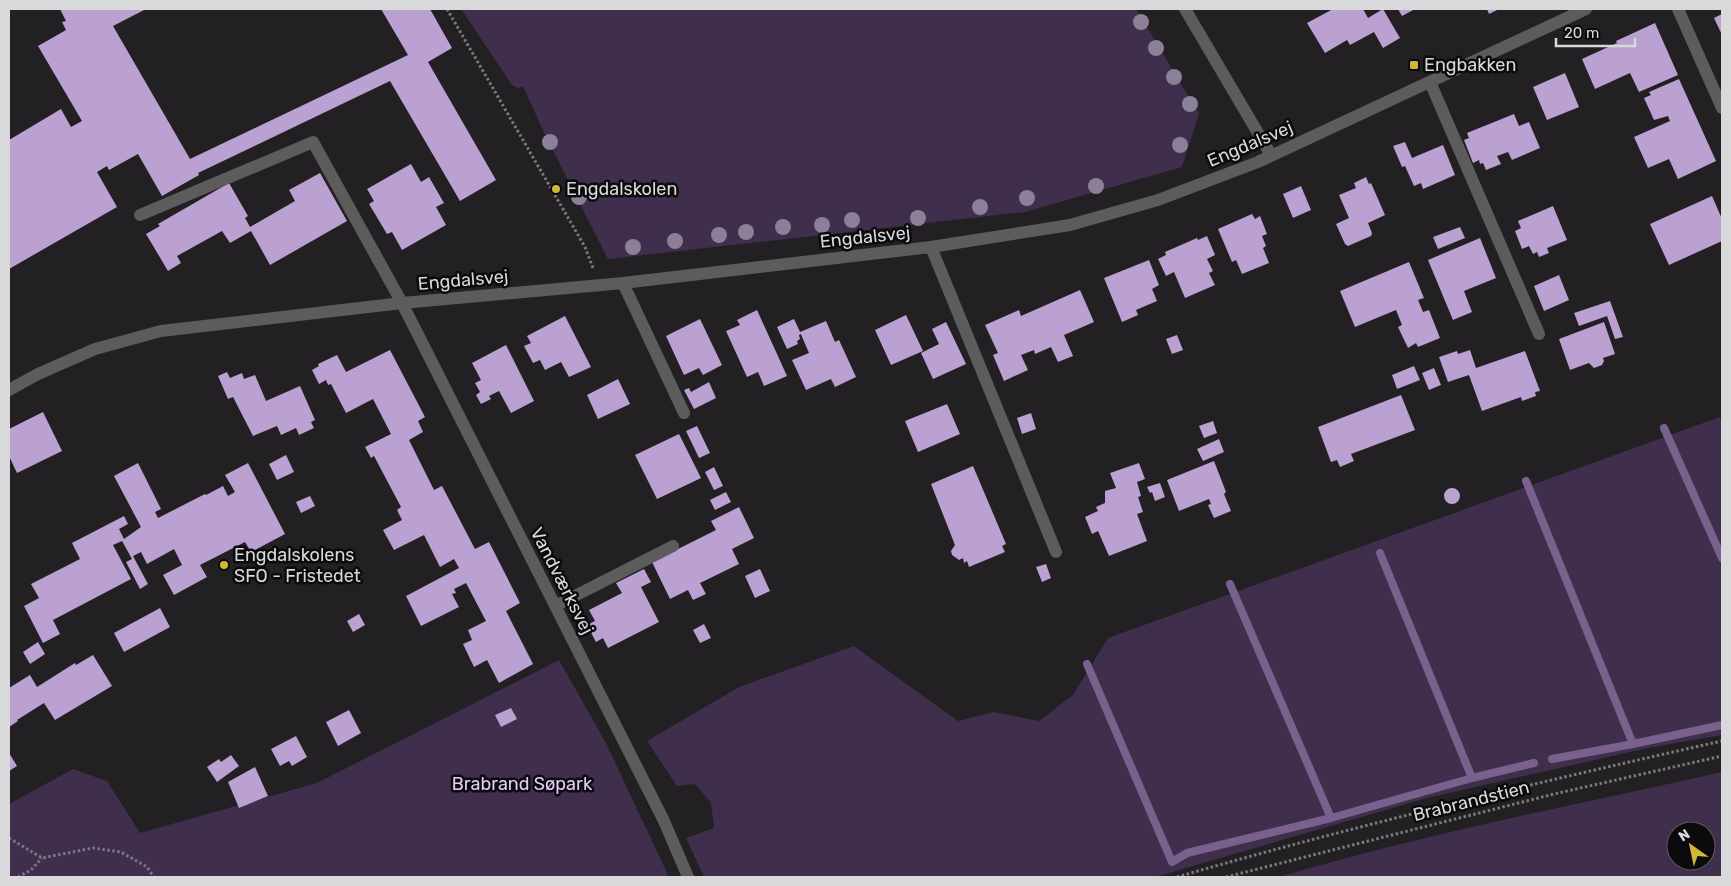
<svg xmlns="http://www.w3.org/2000/svg" width="1731" height="886" font-family="Rubik,sans-serif">
<rect width="100%" height="100%" fill="#222023"/>
<path fill="#3f2e4c" fill-rule="evenodd" d="M461 9H1136L1199 114 1182 167 1025 212 608 259 546 137 523 86 518 88 512 85Z
M1720 417 1722 423V735L1648 748 1427 798 1155 877H704L686 838 714 828 711 803 695 784 677 786 647 741 739 687 854 646 958 721 994 712 1039 721 1073 695 1108 638Z
M559 660 606 743 669 877H9V804L73 769 107 781 140 833 317 783Z
M1722 772V877H1279C1425 834 1574 805 1722 772ZM1676 831H1706V861H1676Z"/>
<g fill="none" stroke-linecap="round" stroke-linejoin="round">
<path stroke="#79608d" stroke-width="8" d="M1664 428 1722 558
M1526 481 1633 744
M1380 553 1472 778
M1230 584 1331 818
M1087 664 1172 862 1187 853 1331 818 1472 778 1534 763
M1552 759 1633 744 1722 725"/>
</g>
<path fill="#bba1d2" d="M60 9H146L113 26 190 159 408 55 381 9H430L452 48 428 62 496 180 460 201 390 81 198 173 199 175 162 196 138 154 109 170 107 166 97 172 117 207 9 269V140L61 109 71 127 82 121 38 46 66 30 62 22 66 21Z
M1333 9H1363L1368 18 1383 9 1400 38 1383 48 1374 32 1350 45 1347 40 1325 53 1307 23Z
M1398 9H1415L1402 16Z
M1487 9H1499L1489 14Z
M1722 14V35L1714 18Z
M1655 23 1678 75 1639 92 1630 73 1595 89 1582 59 1617 43 1616 41Z
M1565 73 1579 107 1547 120 1533 87Z
M1679 79 1716 161 1678 179 1669 159 1648 168 1634 137 1670 121 1668 116 1654 120 1644 98 1651 95 1649 92Z
M1514 114 1519 126 1529 122 1540 148 1512 160 1508 152 1497 156 1501 164 1486 170 1483 163 1480 164 1479 160 1473 163 1464 140 1469 138 1467 133Z
M1405 142 1412 158 1443 145 1455 175 1423 189 1421 183 1414 186 1405 166 1402 167 1393 146Z
M411 164 421 182 429 177 444 203 436 207 446 225 402 250 392 232 387 234 369 204 374 201 367 189Z
M320 173 347 221 270 265 251 231 230 243 222 231 177 256 181 263 168 271 146 234 160 226 158 224 229 183 248 216 245 218 250 227 295 201 289 190Z
M1366 177 1369 184 1371 183 1385 215 1368 223 1372 233 1371 236 1348 246 1345 244 1336 224 1349 218 1339 195 1356 188 1354 183Z
M1301 186 1311 210 1293 218 1283 194Z
M1712 196 1722 219V241L1669 265 1650 224Z
M1553 206 1567 240 1547 248 1549 253 1539 257 1537 252 1533 254 1529 246 1522 249 1515 231 1521 228 1518 221Z
M1252 214 1255 219 1260 216 1267 234 1262 236 1266 246 1263 248 1269 263 1242 274 1236 260 1232 262 1218 229Z
M1460 227 1465 238 1438 249 1433 237Z
M1207 236 1215 255 1207 259 1213 271 1209 273 1215 285 1185 298 1174 272 1166 276 1158 259 1166 255 1165 252 1197 238 1198 240Z
M1480 238 1496 278 1464 291 1472 312 1453 320 1428 260Z
M1149 260 1159 285 1152 289 1157 301 1136 310 1138 315 1122 322 1104 278Z
M1409 262 1424 298 1418 300 1423 312 1429 310 1440 338 1418 347 1416 343 1408 348 1398 327 1402 325 1396 310 1355 327 1340 291Z
M1559 275 1569 300 1544 311 1534 286Z
M1080 290 1094 322 1064 335 1073 356 1058 362 1051 347 1035 354 1034 350 1021 355 1028 370 1004 381 993 355 998 353 985 325 1019 310 1021 316Z
M1610 301 1623 337 1615 339 1607 316 1579 326 1574 313Z
M757 310 787 376 764 386 758 372 747 377 726 331 740 325 737 320Z
M906 315 923 351 891 365 875 330Z
M565 316 591 367 569 377 561 362 545 370 540 360 533 363 524 346 531 343 527 336Z
M700 319 722 365 703 375 699 368 684 375 666 336Z
M794 319 801 334 799 335 800 339 797 341 798 344 787 349 777 327Z
M826 321 835 342 839 340 856 377 835 387 831 379 806 390 792 360 809 353 800 332Z
M946 322 966 364 933 379 921 353 939 344 932 329Z
M1604 322 1615 354 1603 358 1604 361 1602 365 1594 368 1589 363 1570 370 1559 339Z
M1177 335 1183 350 1172 354 1166 339Z
M506 345 534 401 511 413 499 391 489 396 491 399 481 404 476 395 480 392 475 383 481 380 472 363Z
M390 350 425 417 418 421 423 432 409 440 434 490 442 486 475 549 489 542 520 603 506 611 533 664 499 683 487 660 474 667 463 644 472 640 468 630 486 621 466 583 454 589 456 593 452 594 459 607 421 626 406 596 459 568 454 559 440 567 424 535 394 550 383 530 402 520 397 510 401 507 374 456 371 458 365 447 391 434 373 399 346 413 331 384 328 385 326 380 319 384 312 370 319 366 318 364 337 355 346 372Z
M1470 350 1476 368 1525 351 1540 391 1535 392 1536 396 1522 401 1521 397 1482 411 1469 375 1448 382 1439 357 1457 351 1458 354Z
M1414 366 1420 380 1397 389 1392 375Z
M1434 368 1441 385 1429 390 1422 373Z
M227 372 230 378 242 373 244 379 255 375 266 401 300 386 315 420 311 422 314 428 299 435 296 428 281 435 277 426 253 436 233 397 228 399 218 376Z
M618 379 630 404 598 419 587 395Z
M709 382 716 398 694 409 684 390 689 388 691 392Z
M1401 395 1415 430 1351 454 1354 461 1340 467 1337 460 1331 462 1318 427Z
M947 404 960 434 918 452 905 421Z
M43 412 62 451 17 473 9 456V429Z
M1031 413 1036 429 1022 434 1017 418Z
M1213 421 1217 433 1204 438 1199 426Z
M697 426 710 453 699 458 686 431Z
M679 434 701 478 657 499 635 455Z
M1219 439 1224 452 1203 461 1197 449Z
M286 455 294 472 277 480 269 464Z
M1214 461 1226 492 1224 494 1231 511 1214 518 1208 505 1211 504 1209 499 1179 511 1167 480Z
M138 463 161 509 155 512 158 518 205 494 206 495 223 486 228 496 235 492 225 475 248 463 285 534 251 552 245 542 200 565 207 577 174 595 163 575 182 565 174 549 147 564 141 552 133 556 148 584 140 589 126 562 132 559 122 541 113 545 131 579 53 620 60 634 43 643 24 606 39 598 31 584 80 559 72 543 124 516 128 524 119 529 124 539 141 527 114 476Z
M1139 463 1145 479 1137 482 1141 496 1138 497 1143 512 1137 514 1147 541 1109 556 1098 531 1092 534 1085 517 1098 511 1096 507 1105 503V491L1116 488 1110 473Z
M973 466 1006 544 1002 546 1005 552 969 567 967 561 964 563 963 558 959 560 952 555 951 551 955 545 931 484Z
M714 467 723 486 714 490 705 472Z
M1160 483 1165 497 1155 501 1152 492 1150 493 1147 487Z
M1444 496a8 8 0 1 1 16 0a8 8 0 1 1-16 0Z
M726 492 731 502 715 510 710 500Z
M310 496 315 506 301 513 296 502Z
M739 507 754 538 732 549 739 564 700 583 706 594 693 600 688 590 670 599 652 562 716 530 711 521Z
M1046 564 1051 578 1042 582 1036 567Z
M644 569 651 582 641 587 659 622 608 648 603 638 596 642 587 625 595 621 589 610 622 593 616 583Z
M760 569 770 591 755 598 745 576Z
M160 608 170 627 124 652 114 633Z
M359 614 365 625 353 632 347 621Z
M704 624 711 638 700 643 693 630Z
M38 642 45 654 30 664 23 652Z
M93 655 112 686 55 720 44 703 17 720 18 721 9 727V688L30 675 37 687 75 663 76 665Z
M511 708 517 719 501 727 495 715Z
M349 710 361 733 338 746 326 722Z
M296 736 307 757 292 766 289 761 280 766 271 749Z
M9 753 17 766 9 771Z
M231 755 239 766 217 782 207 767 219 759 221 762Z
M255 767 268 796 239 808 228 782Z"/>
<g fill="none" stroke-linecap="round" stroke-linejoin="round">
<path stroke="#7a797b" stroke-width="3" stroke-dasharray="2.5 2.5" stroke-linecap="butt" d="M447 9 585 247 593 268
M9 838 42 858 93 848 121 852 147 867 154 877
M18 877 31 870 42 858
M1177 877C1357 825 1539 782 1722 741
M1226 877 1554 794 1722 756"/>
<path stroke="#5d5c5d" stroke-width="12" d="M1185 9 1271 155
M1678 9 1722 108
M1430 82 1539 334
M140 215 313 142 402 303 664 821 688 877
M931 247 1056 552
M623 283 684 413
M9 390 38 374 95 349 161 331 402 303 623 283 931 247 1070 225 1158 200 1258 162 1586 9
M555 606 673 546"/>
</g>
<g fill="#8c7f98">
<circle cx="1141" cy="22" r="8"/>
<circle cx="1156" cy="48" r="8"/>
<circle cx="1174" cy="77" r="8"/>
<circle cx="1190" cy="104" r="8"/>
<circle cx="550" cy="142" r="8"/>
<circle cx="1180" cy="145" r="8"/>
<circle cx="1096" cy="186" r="8"/>
<circle cx="579" cy="197" r="8"/>
<circle cx="1027" cy="198" r="8"/>
<circle cx="980" cy="207" r="8"/>
<circle cx="918" cy="218" r="8"/>
<circle cx="852" cy="220" r="8"/>
<circle cx="822" cy="225" r="8"/>
<circle cx="783" cy="227" r="8"/>
<circle cx="746" cy="232" r="8"/>
<circle cx="719" cy="235" r="8"/>
<circle cx="675" cy="241" r="8"/>
<circle cx="633" cy="247" r="8"/>
</g>
<g fill="#cfb837" stroke="#0b0a0c" stroke-width="2">
<rect x="1409" y="60" width="10" height="10" rx="2.5"/>
<circle cx="556" cy="189" r="5"/>
<circle cx="224" cy="565" r="5"/>
</g>
<g text-anchor="middle" stroke-width="5" stroke-linejoin="round" paint-order="stroke">
<g font-size="18" fill="#d9d8da" stroke="#0b0a0c" text-anchor="start">
<text x="1424" y="71">Engbakken</text>
<text x="566" y="195">Engdalskolen</text>
<text x="234" y="561">Engdalskolens<tspan x="234" dy="21">SFO - Fristedet</tspan></text>
</g>
<g font-size="18" fill="#d9d8da" stroke="#0b0a0c">
<text transform="translate(1250 144) rotate(-23)" y="6">Engdalsvej</text>
<text transform="translate(865 237) rotate(-6)" y="6">Engdalsvej</text>
<text transform="translate(463 280) rotate(-5)" y="6">Engdalsvej</text>
<text transform="translate(562 581) rotate(63)" y="6">Vandværksvej</text>
<text transform="translate(1471 801) rotate(-14)" y="6">Brabrandstien</text>
</g>
<g font-size="18" fill="#e3ccf7" stroke="#0b0a0c">
<text x="522" y="790">Brabrand Søpark</text>
</g>
</g>
<rect width="1731" height="886" fill="none" stroke="#d9d8da" stroke-width="20"/>
<g transform="translate(1691 846) rotate(327)"><circle r="24" fill="#0b0a0c" stroke="#5d5c5e"/>
<path d="M0-4L9 19L0 12L-9 19Z" fill="#cfb837"/>
<text y="-8" font-size="14" font-weight="bold" text-anchor="middle" fill="#d9d8da">N</text>
</g>
<path d="M1556 38v8h79v-8" fill="none" stroke="#d9d8da" stroke-width="2.5"/>
<text x="1564" y="38" font-size="15" fill="#d9d8da" stroke="#0b0a0c" stroke-width="4" paint-order="stroke">20 m</text>
</svg>
